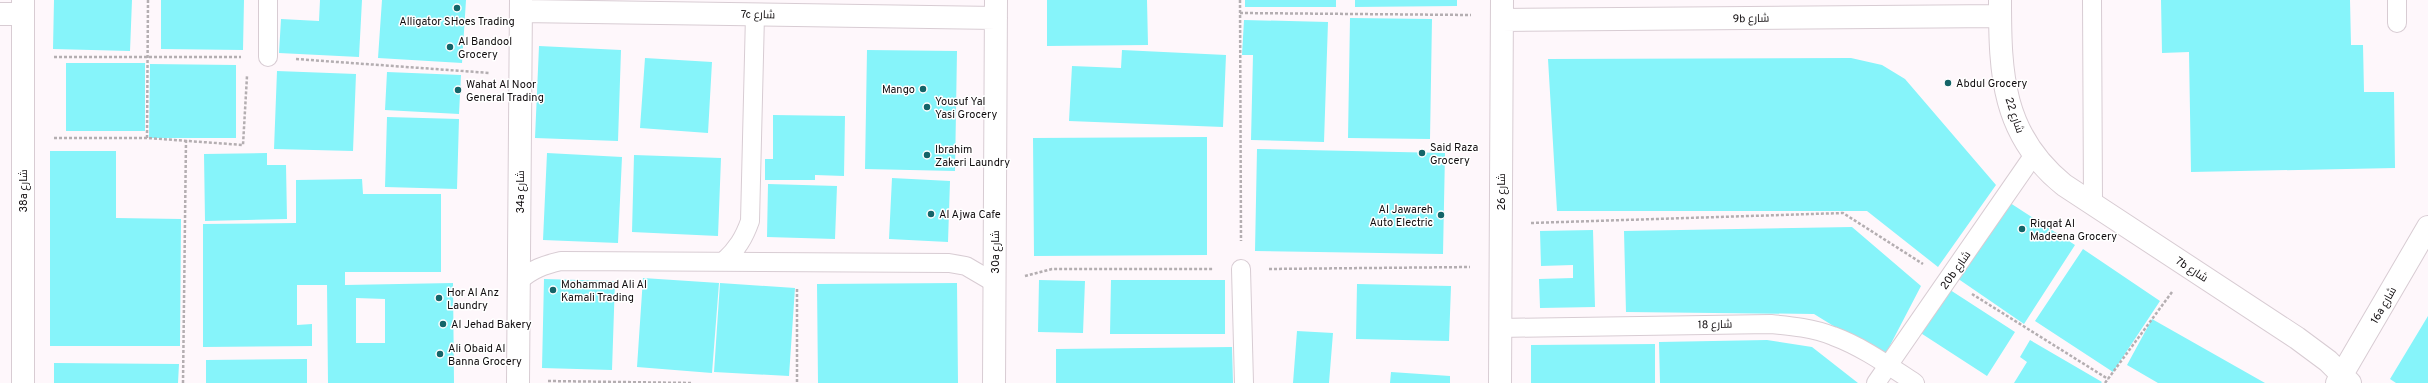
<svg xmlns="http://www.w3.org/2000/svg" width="2428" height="383" font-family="Overpass,Cairo,sans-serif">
<rect width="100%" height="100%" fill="#fef7fb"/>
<path fill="#86f4fa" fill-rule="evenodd" d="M54 0H132L130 51 53 49Z
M161 0H244L243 50 161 49Z
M320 0H362L359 57 279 53 281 19 319 21Z
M382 0H466L462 63 378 58Z
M1047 0H1147L1148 45 1047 46Z
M1245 0H1336V7H1245Z
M1355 0H1457V6L1355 7Z
M2161 0H2350L2351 45H2363L2364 92H2394L2395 168 2191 172 2189 52 2162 53Z
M1350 18 1432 19 1430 139 1348 138Z
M1244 20 1328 22 1324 142 1251 140 1253 55H1242Z
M539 46 621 50 618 141 535 138Z
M867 50 957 51 955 171 865 169Z
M1122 50 1226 55 1223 127 1069 121 1072 66 1121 68Z
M645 58 712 62 708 133 640 128Z
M1851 58 1882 65 1905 79 1996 185 1938 267 1867 211H1557L1548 59Z
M66 63H145V131H66Z
M150 64 236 65V138H149Z
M277 71 356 74 353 151 274 149Z
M387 72 461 75 459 114 385 110Z
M773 115 845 116 844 176 815 175V180H765V159H773Z
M387 117 459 119 457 189 385 187Z
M1207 137V255L1034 256 1033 138Z
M1257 149 1445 153 1443 254 1255 251Z
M50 151H116V218L181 219 180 346H50Z
M267 153V165H286L287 219 205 221 204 154Z
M547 153 622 157 618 243 543 240Z
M634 155 721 158 718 236 632 232Z
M892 178 950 181 948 242 889 239Z
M362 179 363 194H441V272H345V285L453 283 454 383H328L327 285H297V325L312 324V346L203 347V224L296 223V180ZM356 298 385 299V343H356Z
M768 184 837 186 835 239 767 237Z
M2004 199 2075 245 2024 324 1954 276Z
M1852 227 1921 286 1884 357 1814 314 1626 312 1624 231Z
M1593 230 1595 307 1540 308 1539 279 1573 278V265L1541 266 1540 231Z
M2083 249 2160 301 2113 372 2035 321Z
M643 278 719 283 712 373 637 367Z
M544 279 615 281 612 370 542 368Z
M1039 280 1085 281 1083 333 1038 332Z
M1111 280H1225V334H1110Z
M720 283 795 288 789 376 714 372Z
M957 283 958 383H818L817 284Z
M1357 284 1451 286 1449 341 1356 339Z
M1944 286 2015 332 1987 376 1916 330Z
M2428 316V383H2396L2390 379Z
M2152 319 2265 383H2158L2127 365Z
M1297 331 1333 333 1329 383H1293Z
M1767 340 1812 347 1858 383H1660L1659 342Z
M2030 340 2102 382 2101 383H2014L2027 362 2020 357Z
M1655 344V383H1531V345Z
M1232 347 1233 383H1056V349Z
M307 359V383H206V360Z
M54 363 179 364 178 383H54Z
M1391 372 1450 376V383H1390Z"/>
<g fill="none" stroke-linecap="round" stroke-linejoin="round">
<defs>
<path id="service" d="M268 0V57
M2092 0 2093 204
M2397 0V23
M724 261C737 249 744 238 750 221L755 15
M1241 269 1244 383
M519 281C532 269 544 265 561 261L949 263 966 266 995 283
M1500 328 1771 324C1792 326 1813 328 1833 336 1863 347 1889 366 1915 383
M1876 383 2033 156"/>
<path id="minor" d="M23 0V383
M2000 0C2000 74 2002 135 2064 185L2297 338 2328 361 2350 383
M521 11 996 18
M0 14H23
M1502 20 2000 16
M518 383 521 0
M994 383 996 0
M1500 383 1502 0
M2337 383 2428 227"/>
</defs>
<use href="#service" stroke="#d8ccd3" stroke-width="20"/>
<use href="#minor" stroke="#d8ccd3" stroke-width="24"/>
<path stroke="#b4aeb1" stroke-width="2.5" stroke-dasharray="3 2" stroke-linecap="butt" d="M1240 0 1241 241
M1240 13 1471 15
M54 57H241
M296 59 490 73
M54 138H147L243 145 247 76
M147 138 148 0
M1531 223 1843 213 1923 264
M1269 269 1470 267
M1025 276 1052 269H1214
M797 289V383
M1972 294 2108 379
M548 381 692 383
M183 383 186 140
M2105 383 2172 292"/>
<use href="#service" stroke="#fff" stroke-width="18"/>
<use href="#minor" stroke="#fff" stroke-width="22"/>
</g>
<g fill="#146468" stroke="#fff" stroke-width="1.5">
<circle cx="457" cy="8" r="4"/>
<circle cx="450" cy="47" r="4"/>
<circle cx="1948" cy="83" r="4"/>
<circle cx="923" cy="89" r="4"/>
<circle cx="458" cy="90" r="4"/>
<circle cx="927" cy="107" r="4"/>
<circle cx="1422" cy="153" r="4"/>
<circle cx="927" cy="155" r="4"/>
<circle cx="931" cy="214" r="4"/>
<circle cx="1441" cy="215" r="4"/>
<circle cx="2022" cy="229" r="4"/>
<circle cx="553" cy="290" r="4"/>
<circle cx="439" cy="298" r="4"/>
<circle cx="443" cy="324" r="4"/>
<circle cx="440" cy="354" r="4"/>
</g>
<g text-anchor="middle" stroke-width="3" stroke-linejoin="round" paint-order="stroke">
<g font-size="11" fill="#100c0e" stroke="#fff">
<text transform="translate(758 14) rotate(1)" y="4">7c شارع</text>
<text transform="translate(1751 18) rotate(-1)" y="4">9b شارع</text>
<text transform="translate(2015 115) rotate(71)" y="4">شارع 22</text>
<text transform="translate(23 191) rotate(-90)" y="4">38a شارع</text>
<text transform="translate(520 192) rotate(-90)" y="4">34a شارع</text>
<text transform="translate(1501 192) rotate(-90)" y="4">شارع 26</text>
<text transform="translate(995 252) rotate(-90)" y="4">30a شارع</text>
<text transform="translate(2192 269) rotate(33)" y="4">7b شارع</text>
<text transform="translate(1955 270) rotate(-55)" y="4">20b شارع</text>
<text transform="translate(2383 305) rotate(-60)" y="4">16a شارع</text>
<text transform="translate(1715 324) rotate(-1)" y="4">شارع 18</text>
</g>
<g font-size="11" fill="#100c0e" stroke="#fff" text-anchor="start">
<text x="457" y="25" text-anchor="middle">Alligator SHoes Trading</text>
<text x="458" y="45">Al Bandool<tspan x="458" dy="13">Grocery</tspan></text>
<text x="1956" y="87">Abdul Grocery</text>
<text x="466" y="88">Wahat Al Noor<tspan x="466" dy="13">General Trading</tspan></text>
<text x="915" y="93" text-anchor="end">Mango</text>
<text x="935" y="105">Yousuf Yal<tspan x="935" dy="13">Yasi Grocery</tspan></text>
<text x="1430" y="151">Said Raza<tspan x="1430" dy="13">Grocery</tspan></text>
<text x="935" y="153">Ibrahim<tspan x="935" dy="13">Zakeri Laundry</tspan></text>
<text x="1433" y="213" text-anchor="end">Al Jawareh<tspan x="1433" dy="13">Auto Electric</tspan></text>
<text x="939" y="218">Al Ajwa Cafe</text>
<text x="2030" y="227">Riqqat Al<tspan x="2030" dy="13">Madeena Grocery</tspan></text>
<text x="561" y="288">Mohammad Ali Al<tspan x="561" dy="13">Kamali Trading</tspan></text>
<text x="447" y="296">Hor Al Anz<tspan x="447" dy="13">Laundry</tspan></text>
<text x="451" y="328">Al Jehad Bakery</text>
<text x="448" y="352">Ali Obaid Al<tspan x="448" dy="13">Banna Grocery</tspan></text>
</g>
</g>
</svg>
